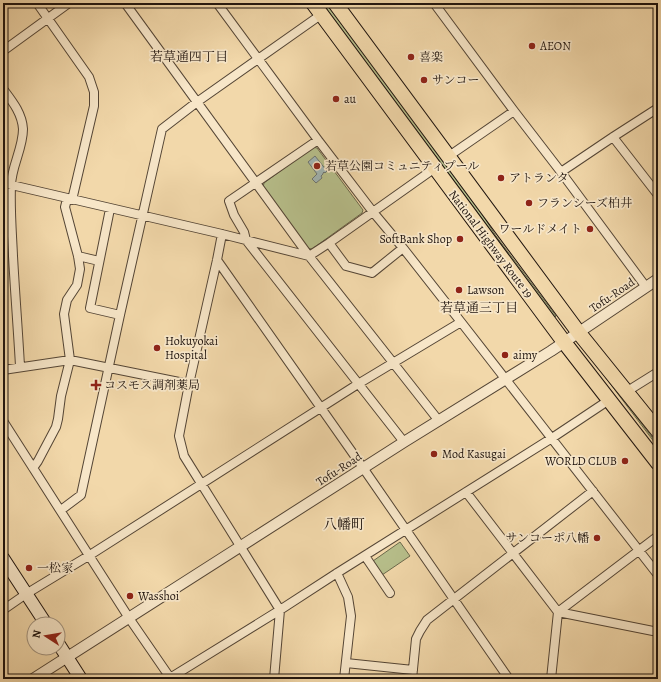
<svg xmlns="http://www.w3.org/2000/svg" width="661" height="682" font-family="Alegreya,'Noto Serif JP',serif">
<rect width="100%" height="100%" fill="#f2d8aa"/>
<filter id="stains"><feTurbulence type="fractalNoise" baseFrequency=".005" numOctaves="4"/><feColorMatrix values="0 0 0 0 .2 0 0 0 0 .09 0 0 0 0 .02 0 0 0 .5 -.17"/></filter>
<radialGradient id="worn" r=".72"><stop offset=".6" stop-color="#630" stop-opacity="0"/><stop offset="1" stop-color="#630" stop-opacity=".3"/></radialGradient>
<path fill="#b7bf8b" stroke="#6b6a4c" d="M322 3H326L477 206 496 236 556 316 555 317Z
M313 147 317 148 363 210 362 213 312 249 306 248 263 187 264 183Z
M590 356 658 445V447L590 357Z
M400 542 410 556 382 575 373 561Z"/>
<path fill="#a1b6b5" stroke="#6d7572" d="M315 156 327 171 325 173 324 172 323 173V174L321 176 322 178 316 183 312 179 317 174 308 162Z"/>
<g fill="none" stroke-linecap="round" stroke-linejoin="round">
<defs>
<path id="minor" d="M37 3 89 77 94 92V106L72 200
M125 3 309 256 439 421
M217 3 318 140 373 212 403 248 461 322 658 575
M434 3 514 111 561 172 646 287
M3 51 69 3
M3 89C12 101 22 113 23 129 23 149 11 167 11 186 10 209 12 233 13 256 15 293 18 330 20 366
M613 137 658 195
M318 140 229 201 234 215 244 232 246 240 404 442
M449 156 514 111
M561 172 613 137 658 108
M3 183 222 234 309 256 329 243 435 168
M110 209 90 308 120 315
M222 234 217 260 189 384 179 436 184 456 280 610 274 679
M329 243 346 266 372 273 403 248
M78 256 99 261
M217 260 359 462 509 679
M3 370 70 360 189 384
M626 392 658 372
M3 421 129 618 171 679
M33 468 38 461 56 427 58 419 61 396 70 360 64 314 67 300 77 285 80 269 78 256 65 207 67 199
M466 492 558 612 551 679
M61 510 81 495 120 315 162 129 197 102 322 14
M365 556 390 593
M337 573 348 597 351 616 344 679
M3 610 26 594 90 555 358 384 461 322
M558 612 658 536
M558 612 658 632
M346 663 413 670
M170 678 280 610 337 573 552 438 609 400
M412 679 416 639 420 631 427 620 593 491"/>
<path id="tertiary" d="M33 679 404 442 551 351 658 279"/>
<path id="secondary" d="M3 558 46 624
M58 643 81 679"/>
<path id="trunk" d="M313 3 564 342 658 463
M335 3 579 333 658 431"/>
</defs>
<use href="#minor" stroke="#544535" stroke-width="10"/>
<use href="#tertiary" stroke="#544535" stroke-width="12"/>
<use href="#secondary" stroke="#1f140e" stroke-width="14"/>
<use href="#trunk" stroke="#1f140e" stroke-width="16"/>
<use href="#minor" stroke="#f7e6c8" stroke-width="8"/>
<use href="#tertiary" stroke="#f7e6c8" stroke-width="10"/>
<use href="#secondary" stroke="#f7e6c8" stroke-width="12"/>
<use href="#trunk" stroke="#f2d8aa" stroke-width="14"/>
</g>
<g fill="#8f2418" stroke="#f7e6c8" stroke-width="1.5">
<circle cx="532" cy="46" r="4"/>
<circle cx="411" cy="57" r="4"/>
<circle cx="424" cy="80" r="4"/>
<circle cx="336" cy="99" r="4"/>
<circle cx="317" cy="166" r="4"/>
<circle cx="501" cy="178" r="4"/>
<circle cx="529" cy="203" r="4"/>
<circle cx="590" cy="229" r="4"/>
<circle cx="460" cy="239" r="4"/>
<circle cx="459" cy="290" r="4"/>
<circle cx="157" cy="348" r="4"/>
<circle cx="505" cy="355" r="4"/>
<path d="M94 379h4v4h4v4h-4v4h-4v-4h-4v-4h4z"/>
<circle cx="434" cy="454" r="4"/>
<circle cx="625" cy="461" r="4"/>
<circle cx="597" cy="538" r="4"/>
<circle cx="29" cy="568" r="4"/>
<circle cx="130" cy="596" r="4"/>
</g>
<g text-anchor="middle" stroke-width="3.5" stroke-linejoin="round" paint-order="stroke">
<g font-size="12" fill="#1f140e" stroke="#f7e6c8" text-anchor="start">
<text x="540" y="50">AEON</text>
<text x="419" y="61">喜楽</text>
<text x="432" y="84">サンコー</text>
<text x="344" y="103">au</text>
<text x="325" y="170">若草公園コミュニティプール</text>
<text x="509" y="182">アトランタ</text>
<text x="537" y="207">フランシーズ柏井</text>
<text x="582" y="233" text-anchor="end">ワールドメイト</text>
<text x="452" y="243" text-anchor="end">SoftBank Shop</text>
<text x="467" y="294">Lawson</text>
<text x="165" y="345">Hokuyokai<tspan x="165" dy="14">Hospital</tspan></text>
<text x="513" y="359">aimy</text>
<text x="104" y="389">コスモス調剤薬局</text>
<text x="442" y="458">Mod Kasugai</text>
<text x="617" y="465" text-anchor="end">WORLD CLUB</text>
<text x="589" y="542" text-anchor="end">サンコーポ八幡</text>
<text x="37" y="572">一松家</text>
<text x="138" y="600">Wasshoi</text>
</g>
<g font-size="12" fill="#1f140e" stroke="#f7e6c8">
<text transform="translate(491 244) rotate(53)" y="4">National Highway Route 19</text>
<text transform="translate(612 295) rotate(-34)" y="4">Tofu-Road</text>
<text transform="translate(339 469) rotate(-33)" y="4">Tofu-Road</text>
</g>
<g font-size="13" fill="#1f140e" stroke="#f7e6c8">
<text x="189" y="61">若草通四丁目</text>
<text x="479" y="312">若草通三丁目</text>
</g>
<g font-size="14" fill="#1f140e" stroke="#f7e6c8">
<text x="344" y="529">八幡町</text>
</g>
</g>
<rect width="661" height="682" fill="none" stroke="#f2d8aa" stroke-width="16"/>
<rect x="4" y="4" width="653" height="674" fill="none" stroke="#1f140e" stroke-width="2"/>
<rect x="8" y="8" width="645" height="666" fill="none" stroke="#1f140e"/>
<g transform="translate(46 636) rotate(282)"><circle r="19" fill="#f7e6c8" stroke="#a1927e"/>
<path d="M0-3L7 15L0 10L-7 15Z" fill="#8f2418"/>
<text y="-6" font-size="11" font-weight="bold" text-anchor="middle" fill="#1f140e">N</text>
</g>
<rect width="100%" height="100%" filter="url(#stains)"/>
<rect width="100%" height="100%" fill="url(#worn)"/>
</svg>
